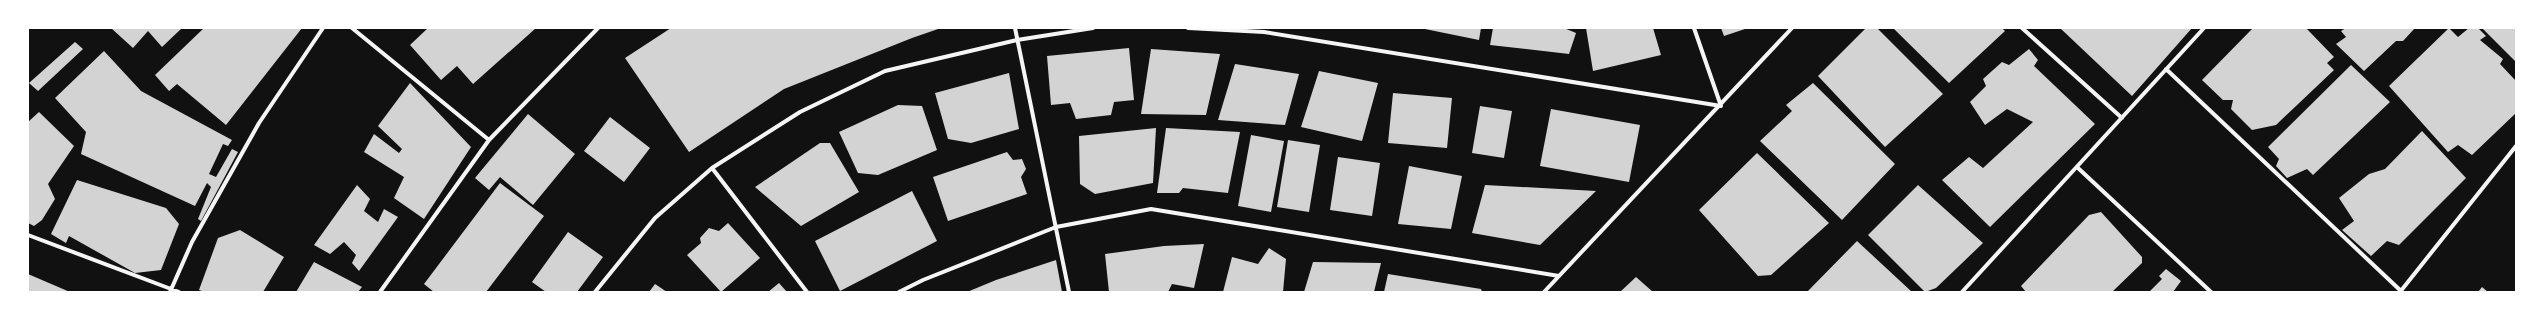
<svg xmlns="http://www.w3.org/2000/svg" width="2544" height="320" font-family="Bitter,serif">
<rect width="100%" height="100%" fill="#111"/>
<path fill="#d3d3d3" d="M111 28H182L162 47 148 31 133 48Z
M204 28H302L226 125 177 84 169 91 155 75Z
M428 28H536L473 84 457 66 441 80 410 45Z
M671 28H941L912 38 784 89 689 152 625 58Z
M1420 28H1481L1479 40Z
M1493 28H1564L1576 33 1569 54 1490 45Z
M1586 28H1653L1661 55 1593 71Z
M1721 28H1748L1724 36Z
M1866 28H1877L1943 94 1885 147 1818 76Z
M1893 28H2002L2005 31 1949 83Z
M2060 28H2192L2132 96Z
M2253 28H2306L2334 57 2327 63 2334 70 2276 125 2252 130 2231 109 2233 100H2223L2202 80Z
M2346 28H2415L2403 41H2396L2364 71 2336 44 2346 37 2341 31Z
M2449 28 2458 37 2469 28H2478L2486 36 2480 40 2503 59 2500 64 2516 81V113L2472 155 2458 145 2448 152 2389 86Z
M2482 28H2516V62Z
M75 42 83 49 38 91 29 83Z
M1129 48 1134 100 1114 102 1111 115 1076 119 1070 103 1051 105 1047 56Z
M1151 49 1220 54 1206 115 1141 114Z
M2029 49 2038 60 2034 66 2095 124 1990 227 1942 180 1969 157 1983 168 2033 122 2007 109 1985 125 1970 102 1986 86 1983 79 2002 62 2009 65Z
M104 51 141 91 232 140 228 146 223 144 209 174 216 177 232 149 238 152 201 221 198 219 211 187 207 183 195 206 81 154 86 132 55 98Z
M1235 64 1299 74 1285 125 1218 120Z
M2351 65 2390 102 2313 175 2307 169 2287 178 2276 166 2279 159 2268 147Z
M1319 71 1378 83 1362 141 1301 127Z
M1009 73 1019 129 971 143 948 139 935 93Z
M410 83 471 147 424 219 394 198 404 177 364 152 374 134 399 153 402 149 378 126Z
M1813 83 1895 164 1842 220 1760 141 1792 111 1786 105Z
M1393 93 1452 98 1447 148 1388 143Z
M898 105 922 106 937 150 878 175 858 173 839 132Z
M1480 106 1512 111 1504 158 1472 153Z
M1551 109 1640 125 1629 182 1540 166Z
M39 112 74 146 48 184 55 199 42 220 34 226 28 223V122Z
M528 114 575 154 533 205 500 177 489 190 475 178Z
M610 117 650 148 624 182 584 151Z
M1156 128 1153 183 1095 194 1080 184 1079 136Z
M1166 128 1240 132 1228 193 1183 188 1179 193H1157Z
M2422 131 2466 178 2399 245 2387 241 2371 256 2342 230 2354 221 2339 198 2369 174 2385 169Z
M1251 135 1284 141 1271 212 1238 206Z
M1288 140 1320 145 1309 212 1277 207Z
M820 143H830L859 192 801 226 755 187Z
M1007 152 1013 160 1022 159 1026 169 1021 177 1027 194 948 221 933 177Z
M1757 153 1829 223 1771 275 1758 276 1699 210Z
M1338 157 1380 163 1372 216 1330 210Z
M1409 166 1462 176 1451 229 1398 224Z
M77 180 166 208 179 224 161 270 135 273 69 236 66 243 51 234Z
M500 183 544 216 486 292H434L424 284Z
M357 185 370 199 364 211 378 222 384 209 398 217 359 271 352 263 356 255 344 242 330 254 314 245Z
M1485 185 1596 191 1540 245 1472 233Z
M1918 185 1983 243 1936 288 1925 292 1868 235Z
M912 191 937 241 840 291 815 241Z
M2101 212 2142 257V263L2112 292H2026L2021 286 2089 215Z
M728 223 760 258 721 292 687 255 701 243 700 238 709 228 719 231Z
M240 230 284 257 263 292H205L199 290 218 238Z
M568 232 603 257 577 292H546L532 282Z
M1857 241 1912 292H1807Z
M1204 244 1194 288 1172 284 1168 292H1109L1105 254 1164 246Z
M1269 248 1286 259 1283 292H1223L1232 257 1258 264Z
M1056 260 1062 292H967L996 280Z
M314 262 362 287 358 292H296Z
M1313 262 1381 263 1374 292H1304Z
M2166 269 2181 281 2173 292H2149L2162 279 2159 276Z
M28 274 70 292H28Z
M1388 274 1481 289 1482 292H1384Z
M1636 277 1653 292H1620Z
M779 283 787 292H768Z
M655 284 667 292H649Z
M2482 287 2488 292H2478Z"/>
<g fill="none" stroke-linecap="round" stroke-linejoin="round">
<path stroke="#f5f5f5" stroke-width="4" d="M352 28 489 140
M1015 28 1069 292
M1188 28 1264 32 1721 106 1694 28
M2022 28 2122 118
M2166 69 2401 291
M712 168 807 292
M2078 168 2211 292
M28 235 179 292
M170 292 192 242 259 123 323 28
M380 292 489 140 598 28
M595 292 655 218 712 168 800 112 885 71 1017 40 1093 28
M899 292 923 280 1056 227 1151 209 1559 276
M1544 292 1792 28
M1962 292 2204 28
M2400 292 2516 146"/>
</g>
<rect width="2544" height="320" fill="none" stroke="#ffffff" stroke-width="58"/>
</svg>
